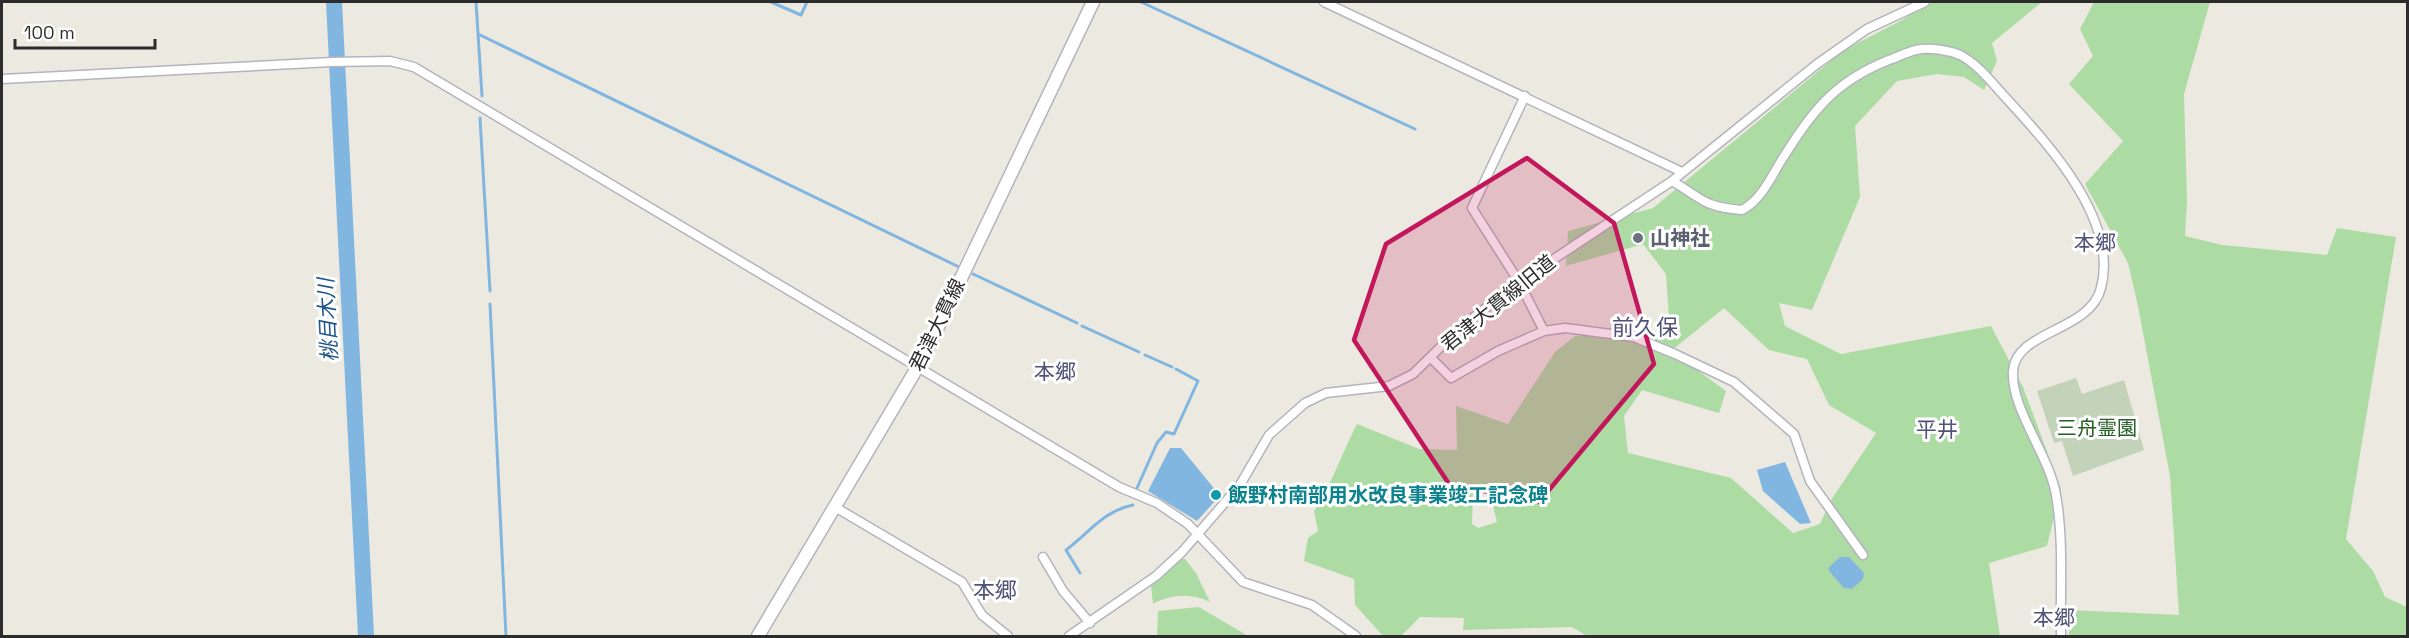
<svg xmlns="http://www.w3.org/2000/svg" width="2409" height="638" font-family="'Space Grotesk','Noto Sans JP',sans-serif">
<rect width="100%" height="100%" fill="#ece9e0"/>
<path fill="#addba4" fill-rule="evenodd" d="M1930 2H2042L1992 43 1997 61 1984 90 1964 77 1937 74 1897 81 1855 126 1860 197 1812 310 1779 303 1785 326 1841 354 1991 326 2023 387 2061 489 2047 546 1989 563 2000 636H1587L1572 627 1463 630 1464 618 1420 617 1401 636H1383L1355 605 1354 579 1304 561 1308 538 1318 531 1314 511C1332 484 1342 453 1357 424L1419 449 1457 450 1456 406 1508 424 1555 352 1575 336 1670 333 1666 274 1643 244 1566 266 1568 231 1653 208 1844 50 1902 20ZM1724 308 1769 350 1807 359 1829 405 1876 433 1831 500 1820 524 1793 533 1731 478 1628 453 1624 416 1642 390 1719 413 1726 391 1671 351ZM1484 491 1490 494 1497 522 1478 528 1472 524 1473 493Z
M2094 2H2210L2184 94 2187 202 2185 236 2222 245 2327 255 2337 228 2396 237 2346 539 2373 571 2385 597 2407 607V636H2069L2070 610 2179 615 2170 476 2138 306 2128 263 2085 184 2123 141 2069 84 2093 56 2080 29Z
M1180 559H1185L1196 573 1210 602C1192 593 1171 594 1153 604L1151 585Z
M1199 607 1248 636H1157L1158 611Z"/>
<path fill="#c2d3b9" d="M2076 378 2082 394 2124 380 2144 450 2073 476 2062 441 2054 443 2037 391Z"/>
<path fill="#81b6e0" d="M1170 448H1181L1217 492 1213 496 1216 500 1197 521 1148 491Z
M1785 462 1811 523 1800 524 1763 491 1757 470Z
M1840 557H1849L1864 573 1863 579 1852 589 1844 588 1829 571V567Z"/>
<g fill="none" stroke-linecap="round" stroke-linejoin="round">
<path stroke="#81b6e0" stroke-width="3" d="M476 2 482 96
M771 2 801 15 807 2
M1141 2 1415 129
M478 34 959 267
M480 118 490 291
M973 274 1077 323
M490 304 506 636
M1082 326 1139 352
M1145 355 1172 367
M1137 488 1157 443 1166 432 1174 434 1198 381 1176 369
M1080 573 1066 550C1089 533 1103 511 1133 505"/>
<path stroke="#81b6e0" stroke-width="16" d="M334 2 366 636"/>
<defs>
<path id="minor" d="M1324 2 1682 172
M2 79 332 62 390 61 414 67 1119 487 1157 503 1188 524 1243 582 1312 605 1356 636
M1525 96 1472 208 1519 282 1544 331
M1672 181C1703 199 1703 207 1742 210 1761 200 1770 179 1781 161 1812 112 1833 82 1889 60 1898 57 1907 52 1916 50 1929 47 1948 50 1960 55 1978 64 1992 83 2006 98 2048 144 2119 220 2101 288 2090 332 2016 330 2013 371 2011 410 2049 454 2056 495 2064 540 2060 590 2061 636
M1431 358 1451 378 1498 351 1544 331 1565 328 1634 337 1675 354 1734 382 1794 434 1810 481 1863 555
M835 507 962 582 982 615 1008 636
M1043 557 1063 591 1090 623
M1069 636 1156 576 1182 552 1240 485 1269 435 1305 403 1326 393 1389 386 1413 374 1461 327 1519 282 1672 181 1817 64 1867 29 1925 2"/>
<path id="secondary" d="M758 636 923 358 1093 2"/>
</defs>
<use href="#minor" stroke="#b3b4be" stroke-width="11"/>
<use href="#secondary" stroke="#b3b4be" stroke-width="15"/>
<use href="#minor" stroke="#fff" stroke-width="8"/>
<use href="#secondary" stroke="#fff" stroke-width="12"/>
</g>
<path fill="#c2185b" fill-opacity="0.2" stroke="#c2185b" stroke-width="4.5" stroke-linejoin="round" d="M1527 158 1614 223 1654 364 1539 502 1449 484 1354 340 1386 244Z"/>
<circle fill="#6b7280" stroke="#fff" stroke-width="2" cx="1638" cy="238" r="6"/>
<circle fill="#0f9aa8" stroke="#fff" stroke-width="2" cx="1216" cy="495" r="6"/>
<g text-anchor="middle" stroke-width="6" stroke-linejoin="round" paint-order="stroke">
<g font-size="20" font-weight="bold" fill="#5b616d" stroke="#fff" text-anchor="start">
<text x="1650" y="245">山神社</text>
</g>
<g font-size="20" fill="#2c2c2c" stroke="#fff">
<text transform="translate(1498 303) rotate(-39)" y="7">君津大貫線旧道</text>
<text transform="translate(937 325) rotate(-64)" y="7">君津大貫線</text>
</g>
<g font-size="20" fill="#266024" stroke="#fff">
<text x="2097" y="435">三舟霊園</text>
</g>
<g font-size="20" font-weight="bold" fill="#0d838f" stroke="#fff" text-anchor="start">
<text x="1228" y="502">飯野村南部用水改良事業竣工記念碑</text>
</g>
<g font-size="21" fill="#515277" stroke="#fff">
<text x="2095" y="250">本郷</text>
<text x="1055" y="379">本郷</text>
<text x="1937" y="437">平井</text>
<text x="2054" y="625">本郷</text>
</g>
<g font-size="21" font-style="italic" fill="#1f548d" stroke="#fff">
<text transform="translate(328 320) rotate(-93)" y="7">桃目木川</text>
</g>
<g font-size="22" fill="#515277" stroke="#fff">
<text x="1645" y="335">前久保</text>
<text x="995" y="598">本郷</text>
</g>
</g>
<rect width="2409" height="638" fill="none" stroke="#2c2c2c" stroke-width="6"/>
<path d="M15 39v9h140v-9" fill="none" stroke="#2c2c2c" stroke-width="3"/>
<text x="24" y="39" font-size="18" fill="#2c2c2c" stroke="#ffffff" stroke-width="4.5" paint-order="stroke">100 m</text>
</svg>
